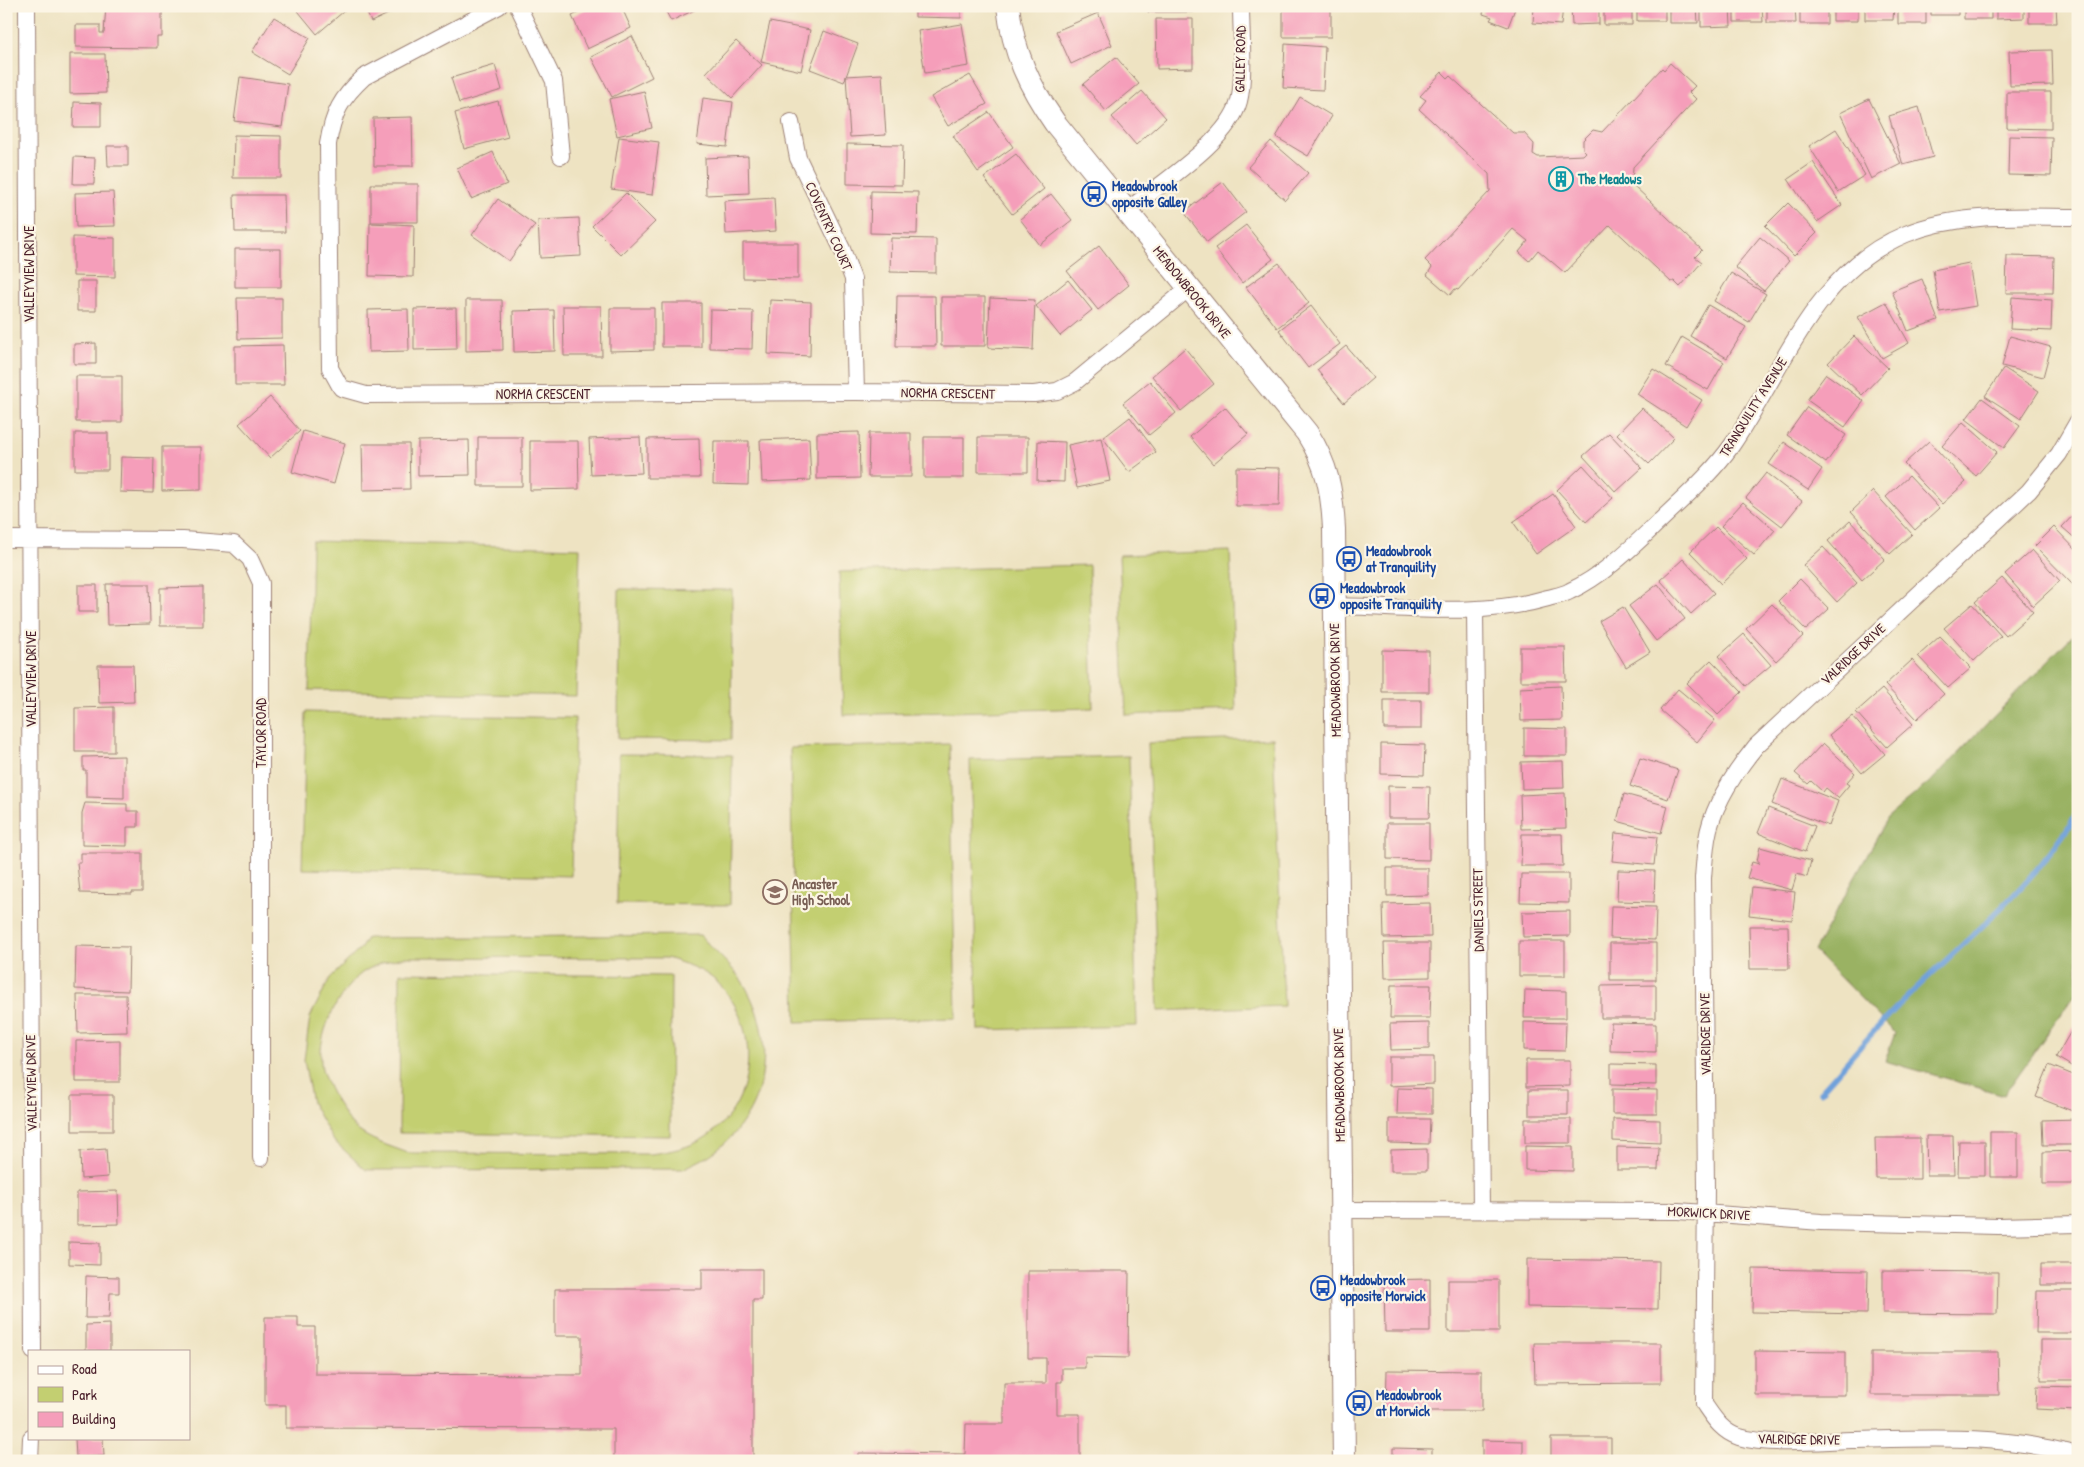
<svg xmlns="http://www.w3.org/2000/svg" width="2084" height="1467" font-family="'Patrick Hand',sans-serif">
<rect width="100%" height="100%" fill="#fcf5e5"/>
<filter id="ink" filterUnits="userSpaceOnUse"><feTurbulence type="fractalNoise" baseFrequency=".02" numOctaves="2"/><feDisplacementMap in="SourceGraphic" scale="10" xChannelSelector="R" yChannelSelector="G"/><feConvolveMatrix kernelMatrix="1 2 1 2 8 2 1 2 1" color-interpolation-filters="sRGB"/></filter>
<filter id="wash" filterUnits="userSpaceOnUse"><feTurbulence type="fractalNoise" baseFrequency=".0096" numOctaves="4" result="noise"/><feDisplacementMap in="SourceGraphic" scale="20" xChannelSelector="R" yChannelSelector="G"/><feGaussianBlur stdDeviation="1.12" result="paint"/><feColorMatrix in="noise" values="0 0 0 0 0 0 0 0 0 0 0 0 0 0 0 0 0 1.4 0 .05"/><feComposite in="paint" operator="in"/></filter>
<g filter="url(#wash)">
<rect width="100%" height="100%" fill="#eee3c2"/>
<path fill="#c3cf71" stroke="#86774e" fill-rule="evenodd" d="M312 541 580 548 576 696 309 690Z
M1230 551 1236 711 1126 715 1119 555Z
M1089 565 1093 708 843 715 839 572Z
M619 589 732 590 731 740 618 739Z
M306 712 575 718 571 876 302 869Z
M1273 738 1284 1006 1158 1011 1148 743Z
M950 744 956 1018 796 1022 790 748Z
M619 754 732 755 730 905 617 904Z
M1129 756 1137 1026 978 1030 970 760Z
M700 935C713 950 734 968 744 984 777 1041 769 1108 717 1150 707 1158 694 1163 683 1169L366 1170 333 1140 312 1103 304 1060 310 1017 330 978 361 948 367 938ZM405 957 667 958C685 964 704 969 718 983 761 1026 758 1104 706 1137 690 1148 670 1151 651 1154L408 1153C390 1146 367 1140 353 1126 348 1121 343 1113 340 1107 332 1095 326 1083 322 1069 315 1038 337 992 362 973 375 964 390 960 405 957Z
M400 973 671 976 670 1136 399 1133Z"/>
<path fill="#9ab263" stroke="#726847" d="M2078 630V990L2004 1095 1885 1061 1895 1033 1814 951 1889 816 1933 779Z"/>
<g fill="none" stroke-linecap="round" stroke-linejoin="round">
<path stroke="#70a1da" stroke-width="5.5" d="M1820 1092C1846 1064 1870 1034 1897 1007 1960 944 2032 890 2078 812"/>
</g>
<g id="blocks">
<path fill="#f59eba" d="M106 6H162V37H157V48L76 47V25H100V33H104Z
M294 6H350L317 34Z
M364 6H400L401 8 371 22Z
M592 6H621L631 28 587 49 572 16Z
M663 6H703L671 21Z
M915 6H961V18L915 17Z
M1148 6H1194V12H1148Z
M1283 6H1331V37H1283Z
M1485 6H1516L1508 27 1490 20 1492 17 1483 14Z
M1534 6H1563L1561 25 1533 23Z
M1571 6H1599V24L1572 25Z
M1604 6H1632V25H1604Z
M1637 6H1665V21H1637Z
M1669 6H1697L1698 23H1669Z
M1701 6H1730L1731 26 1701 27Z
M1734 6H1762L1763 22H1734Z
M1767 6H1795L1796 23H1767Z
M1800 6H1827V24H1800Z
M1833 6H1858V21H1833Z
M1865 6H1894L1893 20H1865Z
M1898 6H1926V24H1898Z
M1931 6H1958V15H1931Z
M1964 6H1991V19H1964Z
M1996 6H2024V18L1996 19Z
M2029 6H2056L2057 23H2029Z
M1098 13 1112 45 1071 64 1056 31Z
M274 17 310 38 288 74 252 52Z
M1156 19H1193V68L1157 69Z
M770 22 810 30 801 71 761 62Z
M962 24 969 66 925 73 918 31Z
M824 31 858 44 844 82 810 69Z
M632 36 652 77 612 97 591 57Z
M736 41 762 65 732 98 706 73Z
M1285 44 1325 47 1323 90 1283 88Z
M2052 50 2053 85 2010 86 2009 51Z
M70 54H105L106 93 70 94Z
M1116 57 1139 84 1106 111 1083 84Z
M1670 63 1695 86 1689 92 1696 99 1633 167 1632 184 1702 250 1695 257 1702 262 1680 287 1674 281 1671 282 1610 225 1565 273 1538 250 1529 261 1519 252 1528 241 1513 229 1458 290 1455 289 1450 295 1427 275 1432 267 1425 260 1490 191 1489 174 1419 109 1426 100 1420 96 1442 72 1448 78 1450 76 1513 133H1524L1534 144 1533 154 1538 157 1583 155 1586 152 1583 149V140L1593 130 1602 132 1662 68 1664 70Z
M495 65 502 90 459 103 451 78Z
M882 74 886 135 850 137 846 76Z
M970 75 987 104 948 126 931 97Z
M240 77 288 84 282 127 234 121Z
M644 91 652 128 617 136 609 99Z
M1142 91 1166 118 1136 145 1112 117Z
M2007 92H2051V129L2007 128Z
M1300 97 1332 116 1308 156 1276 137Z
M703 98 733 102 727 147 697 144Z
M1869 99 1901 164 1871 179 1840 113Z
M498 101 508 137 464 149 455 113Z
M74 102 101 103V127H73Z
M1919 107 1933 157 1903 165 1889 116Z
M989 112 1013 147 978 172 953 136Z
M412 117 413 166H374L373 118Z
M1836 129 1865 175 1838 192 1809 146Z
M234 135 281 136V178H233Z
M2009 136 2052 137 2051 176 2008 175Z
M619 137 659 142 652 195 611 189Z
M1271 141 1308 173 1285 200 1248 167Z
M847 144 903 145 902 185 847 184Z
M107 146H128V166H108Z
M493 152 507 184 471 199 457 168Z
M1016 154 1044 189 1012 214 984 178Z
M748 156 749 193 706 195 705 158Z
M74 157 95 158 94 184H73Z
M1813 162 1842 205 1817 222 1788 179Z
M1223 182 1246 212 1207 242 1184 212Z
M371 184H418V222H371Z
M871 191 918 192 917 234 870 233Z
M113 192 115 226 76 227 75 193Z
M626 193 655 222 621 255 592 226Z
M1051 194 1072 220 1040 245 1020 219Z
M234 195H284L285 232H235Z
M774 198 776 231 726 234 724 201Z
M498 199 535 225 509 261 472 235Z
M1788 203 1817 233 1794 256 1765 226Z
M579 218 581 256 540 258 538 220Z
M370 223 414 225 413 277 369 276Z
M1246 225 1273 259 1242 283 1215 248Z
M73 237 115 238V277L73 276Z
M1760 237 1789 261 1764 291 1735 267Z
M891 238 936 239V273L890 272Z
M743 243H798V279L743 278Z
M1099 246 1129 285 1098 310 1067 271Z
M235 249H281V287H235Z
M2007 256 2054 257 2053 293H2006Z
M1279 263 1309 303 1277 328 1246 287Z
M1969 263 1976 306 1940 312 1933 270Z
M1731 273 1766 294 1749 322 1714 301Z
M1922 279 1938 320 1908 331 1892 291Z
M1068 280 1092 310 1060 336 1036 306Z
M77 281H96V311H77Z
M897 296H935L936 346H896Z
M941 297H985V346H941Z
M2012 297 2052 300 2051 331 2010 329Z
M237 298H282V338L238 339Z
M990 298 1035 300 1033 350 988 348Z
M466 300H502L503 350 466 351Z
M770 300 811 302 810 356 768 354Z
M1886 302 1909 343 1882 358 1858 317Z
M662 303H701V347H662Z
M1708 305 1746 327 1727 358 1690 336Z
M563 306H601L602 356H564Z
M1311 306 1340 344 1308 368 1279 330Z
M456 308 457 349 414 350V309Z
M610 308H654V350L610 351Z
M408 309 409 351 369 352 368 310Z
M554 310 555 351 514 352 513 311Z
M710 310 753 311 752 349 709 348Z
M1854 336 1888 368 1862 395 1828 363Z
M2010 336 2051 347 2043 377 2002 366Z
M1682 337 1724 362 1708 390 1666 366Z
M96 343V364H74V344Z
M283 345 284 385H235V346Z
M1346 346 1373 378 1344 403 1317 370Z
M1185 348 1214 384 1181 411 1152 376Z
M2004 368 2039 391 2021 419 1985 396Z
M1653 369 1702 400 1686 426 1637 394Z
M1826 374 1864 401 1845 427 1807 400Z
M76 376H122V422H76Z
M1150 381 1176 413 1149 435 1123 403Z
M270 397 300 431 270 458 239 424Z
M1982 398 2020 426 2004 448 1966 419Z
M1225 407 1248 434 1213 464 1190 437Z
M1807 407 1846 435 1826 463 1787 435Z
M1642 408 1674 438 1649 464 1617 434Z
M1130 417 1156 452 1129 472 1103 438Z
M1963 422 1997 452 1976 476 1942 446Z
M303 431 345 443 334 484 292 472Z
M859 432 860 478 817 479V433Z
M75 433H108V470H75Z
M869 433H911V477H868Z
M1609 433 1642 468 1616 492 1583 456Z
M478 437H522V486H478Z
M640 437 642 473 591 475 589 439Z
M924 437H964V478H924Z
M978 437H1028V472H978Z
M699 438 700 478H647V439Z
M809 438 811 480 762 482 760 440Z
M1101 438 1110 481 1077 488 1068 445Z
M469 440 470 475 418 476V441Z
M530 441H578L579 489 530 490Z
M714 441H749L748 485 713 484Z
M1038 441 1065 442 1064 482 1037 481Z
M1929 441 1966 482 1942 504 1904 464Z
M1784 442 1822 469 1808 490 1769 464Z
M362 444H409L410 489 363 490Z
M162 447H201V490L162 491Z
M121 457 154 458 153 493 120 492Z
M1583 465 1613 498 1586 522 1557 490Z
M1236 467 1280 468 1279 506H1236Z
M1766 473 1802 501 1782 526 1746 498Z
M1909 476 1939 508 1915 530 1886 497Z
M1873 491 1912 534 1890 554 1851 512Z
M1553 494 1576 526 1536 554 1513 522Z
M1743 502 1775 530 1754 555 1721 526Z
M2078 510V541L2062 527Z
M1850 521 1885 559 1862 580 1828 541Z
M1716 527 1747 559 1721 584 1690 552Z
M2054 527 2078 552V580L2073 585 2035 546Z
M1823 547 1857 583 1837 602 1803 565Z
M2032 550 2060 581 2033 606 2005 574Z
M1683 559 1714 593 1691 614 1660 580Z
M2002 578 2033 612 2006 636 1975 602Z
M1800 579 1829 609 1806 630 1778 601Z
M106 584H149L150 624 107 625Z
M1658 584 1685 619 1656 641 1629 606Z
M78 585H97V612H78Z
M203 587V626H160V588Z
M1772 604 1803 636 1776 661 1746 629Z
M1972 604 2001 636 1974 661 1944 628Z
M1623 607 1650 652 1626 667 1599 621Z
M1744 634 1771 665 1746 686 1719 656Z
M1940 636 1971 668 1948 688 1918 656Z
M1520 647H1565L1566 681H1520Z
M1382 650 1429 651V692H1382Z
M1711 660 1742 692 1718 715 1687 683Z
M1912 660 1944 694 1917 719 1885 685Z
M98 665H133L134 702 99 703Z
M1561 686 1562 720 1521 721 1520 688Z
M1678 689 1715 720 1697 742 1660 710Z
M1882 689 1913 724 1887 747 1856 712Z
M1384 700H1421V729H1384Z
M114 707V752H75V708Z
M1852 716 1885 754 1862 773 1829 735Z
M1524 728 1567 729V756H1524Z
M1823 743 1855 773 1846 783 1849 785 1838 798 1826 788 1823 792 1811 781 1808 784 1795 773Z
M1381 744 1425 745 1424 775 1381 774Z
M124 756V798L86 797V770H83V757Z
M1640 758 1678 770 1668 799 1630 786Z
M1563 761 1564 788 1522 789 1521 762Z
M1782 779 1838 801 1829 826 1772 804Z
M1388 786 1430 787 1429 818H1388Z
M1565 793 1566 828 1521 829 1520 795Z
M1624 794 1668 806 1661 833 1617 821Z
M85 803 127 804V811H138V827H127V846L82 845V813Z
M1768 808 1815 826 1805 852 1758 833Z
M1387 823H1429V860L1387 859Z
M1615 833 1657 837 1654 865 1612 861Z
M1522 834H1562L1563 866H1521Z
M1760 847 1811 861 1807 877 1797 874 1792 890 1747 878 1752 862 1759 864V861H1757Z
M81 853H142V892H132V894L80 893 77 863H81Z
M1387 868H1428V895L1387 896Z
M1618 870 1655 871 1654 902 1617 901Z
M1521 874H1569V903L1520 902Z
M1752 887 1795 892 1792 920 1749 915Z
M1430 903 1431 937 1384 938 1383 904Z
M1611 906 1656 907 1655 940 1610 938Z
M1570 911V936L1523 937 1522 912Z
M1749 926H1788L1789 969H1750Z
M1519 941H1565V976H1519Z
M1384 943H1430V977L1385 978Z
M1610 943H1656V980H1610Z
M76 946 129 947 128 991 75 989Z
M1391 985H1431L1430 1018H1390Z
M1656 985V1018H1601V986Z
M1525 990 1566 991V1018H1524Z
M77 995H126L127 1032 78 1033Z
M1524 1022 1566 1023 1565 1051 1524 1050Z
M1429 1023V1049L1391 1050 1390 1024Z
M1611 1023 1656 1024V1052L1610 1051Z
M2074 1026 2078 1028V1070L2056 1057Z
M120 1040V1082H76V1041Z
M1389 1057H1434V1084L1389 1086Z
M1526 1060H1570V1086L1526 1087Z
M1611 1064 1656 1065V1085L1611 1084Z
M2049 1065 2078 1077V1105L2075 1112 2036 1097Z
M1398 1088 1432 1089V1114H1397Z
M1612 1089 1657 1090V1114H1612Z
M1529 1090H1568V1115H1529Z
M72 1095H113V1131H72Z
M1389 1119H1430L1429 1144 1389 1143Z
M1525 1119H1571V1143H1525Z
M1613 1119 1660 1120V1143L1613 1141Z
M2078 1119V1145H2043L2042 1120Z
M1990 1132H2018V1177H1990Z
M1926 1136H1953L1954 1175H1927Z
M1875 1138H1920V1179H1876Z
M1959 1141H1985V1176H1958Z
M1525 1146 1573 1147V1171L1525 1170Z
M1617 1147 1659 1148 1658 1170H1617Z
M106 1149 108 1177 81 1179 80 1151Z
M1427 1149V1171H1391V1150Z
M2078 1151V1184H2043V1152Z
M118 1191 119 1224 77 1225V1192Z
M69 1242 100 1243V1265L69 1264Z
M1527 1259 1659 1261 1658 1309 1527 1307Z
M2041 1264H2078V1285H2041Z
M702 1269H762V1300H753V1461H614V1429L286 1428V1405H265V1317H298V1327H315V1374L582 1375V1336H555V1289H702Z
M1753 1269 1868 1271 1867 1314 1752 1312Z
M1028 1271H1129L1128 1358 1085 1357V1368H1062V1382H1057V1414H1080V1461H858V1453L965 1454 966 1424H1004V1383H1046V1358H1028Z
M1883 1271 1998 1272 1997 1314 1883 1313Z
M86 1276 119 1277V1293H110L109 1318H85Z
M1430 1279V1332H1385L1384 1280Z
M1448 1280H1499V1332H1448Z
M2037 1291H2078V1333H2036Z
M110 1324V1351H86V1325Z
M2041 1340H2078V1380H2041Z
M1534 1343H1661V1383L1535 1384Z
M1755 1351 1845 1352V1395H1755Z
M1871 1352H1998L1999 1395H1871Z
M1387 1370 1482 1371V1411H1386Z
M2037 1386 2078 1387V1411L2036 1409Z
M75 1438H103L104 1456 76 1457Z
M1551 1438H1611V1461H1551Z
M1482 1440 1523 1441V1461H1482Z
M1393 1448 1432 1449V1461H1393Z"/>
</g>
</g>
<g filter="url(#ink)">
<use href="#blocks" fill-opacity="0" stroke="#9c8176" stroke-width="1"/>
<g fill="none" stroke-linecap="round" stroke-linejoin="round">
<defs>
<path id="street" d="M27 6 33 1351
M499 6 364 77C341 98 333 113 328 144L330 368 341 388 366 395 856 392 1034 394 1057 391 1075 382 1189 288
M518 6 554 81 561 156
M791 122 798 158 842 249 853 279 856 392
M1127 211C1159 184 1229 141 1239 101 1245 79 1241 31 1241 6
M2078 421 2059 454 2029 491 1756 746C1735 772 1712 805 1707 839 1705 852 1704 865 1703 878L1706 1187 1704 1404C1713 1417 1722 1432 1739 1437 1768 1446 1821 1441 1852 1440 1934 1438 1998 1434 2078 1455
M6 539 183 540 234 544 250 559 261 583V1158
M1334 606C1405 607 1479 618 1548 598 1555 596 1563 595 1570 591 1606 574 1634 545 1663 518 1687 495 1713 472 1732 445 1784 369 1814 272 1906 234 1959 212 2021 217 2078 217
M1475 610 1481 1210
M1340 1210 1678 1211 1821 1222 1998 1226 2078 1224
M30 1461 31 1438"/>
<path id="secondary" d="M1008 6C1013 52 1029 86 1055 123L1307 433C1328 466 1332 491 1334 529L1344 1461"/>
</defs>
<use href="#street" stroke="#9c8176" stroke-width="18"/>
<use href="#secondary" stroke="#9c8176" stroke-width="24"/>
<use href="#street" stroke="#fff" stroke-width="16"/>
<use href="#secondary" stroke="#fff" stroke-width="22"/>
</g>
</g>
<defs>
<symbol id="building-ring" viewBox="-11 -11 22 22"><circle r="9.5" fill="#fcf5e5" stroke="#0f9aa8" stroke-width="1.5"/><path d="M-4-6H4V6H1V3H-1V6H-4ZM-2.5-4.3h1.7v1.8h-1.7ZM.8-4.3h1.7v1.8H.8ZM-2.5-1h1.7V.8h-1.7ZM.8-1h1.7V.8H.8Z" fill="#0f9aa8"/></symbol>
<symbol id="bus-ring" viewBox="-11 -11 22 22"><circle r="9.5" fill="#fcf5e5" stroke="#1a4fb4" stroke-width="1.5"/><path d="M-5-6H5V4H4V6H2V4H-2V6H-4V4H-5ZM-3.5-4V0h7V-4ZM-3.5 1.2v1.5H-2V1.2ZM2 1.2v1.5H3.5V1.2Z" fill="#1a4fb4"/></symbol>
<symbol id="school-ring" viewBox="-11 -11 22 22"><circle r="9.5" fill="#fcf5e5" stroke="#8d6e63" stroke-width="1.5"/><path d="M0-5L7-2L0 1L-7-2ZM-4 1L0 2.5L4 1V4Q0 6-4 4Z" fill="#8d6e63"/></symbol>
</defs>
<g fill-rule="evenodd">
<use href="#building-ring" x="1547" y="165" width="28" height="28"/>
<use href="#bus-ring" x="1080" y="180" width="28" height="28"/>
<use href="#bus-ring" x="1335" y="545" width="28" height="28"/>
<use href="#bus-ring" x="1308" y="582" width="28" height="28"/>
<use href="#school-ring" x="761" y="878" width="28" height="28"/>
<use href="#bus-ring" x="1309" y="1274" width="28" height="28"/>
<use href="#bus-ring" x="1345" y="1389" width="28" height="28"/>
</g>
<g text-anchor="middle" stroke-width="4.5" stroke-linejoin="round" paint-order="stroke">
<g font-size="14" fill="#4a1f2b" stroke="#fcf5e5">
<text transform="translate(1240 59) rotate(-89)" y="5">GALLEY ROAD</text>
<text transform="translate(829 226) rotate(66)" y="5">COVENTRY COURT</text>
<text transform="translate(29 274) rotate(-90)" y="5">VALLEYVIEW DRIVE</text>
<text transform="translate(1192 292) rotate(51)" y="5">MEADOWBROOK DRIVE</text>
<text transform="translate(948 393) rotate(1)" y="5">NORMA CRESCENT</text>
<text x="543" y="399">NORMA CRESCENT</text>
<text transform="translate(1753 407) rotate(-58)" y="5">TRANQUILITY AVENUE</text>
<text transform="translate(1853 654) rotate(-43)" y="5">VALRIDGE DRIVE</text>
<text transform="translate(31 679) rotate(-90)" y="5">VALLEYVIEW DRIVE</text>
<text transform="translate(1335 680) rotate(-91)" y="5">MEADOWBROOK DRIVE</text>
<text transform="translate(261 733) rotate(-90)" y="5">TAYLOR ROAD</text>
<text transform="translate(1478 910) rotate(-91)" y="5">DANIELS STREET</text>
<text transform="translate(1705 1034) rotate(-91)" y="5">VALRIDGE DRIVE</text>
<text transform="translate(31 1083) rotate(-91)" y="5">VALLEYVIEW DRIVE</text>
<text transform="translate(1339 1085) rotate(-91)" y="5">MEADOWBROOK DRIVE</text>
<text transform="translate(1709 1213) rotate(3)" y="5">MORWICK DRIVE</text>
<text transform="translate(1799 1439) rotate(1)" y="5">VALRIDGE DRIVE</text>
</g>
<g font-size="14" font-weight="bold" fill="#0d838f" stroke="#fcf5e5" text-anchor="start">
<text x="1578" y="184">The Meadows</text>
</g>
<g font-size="14" font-weight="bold" fill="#164399" stroke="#fcf5e5" text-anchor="start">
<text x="1112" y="191">Meadowbrook<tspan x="1112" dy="16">opposite Galley</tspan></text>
<text x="1366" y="556">Meadowbrook<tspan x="1366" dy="16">at Tranquility</tspan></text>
<text x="1340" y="593">Meadowbrook<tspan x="1340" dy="16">opposite Tranquility</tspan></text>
<text x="1340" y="1285">Meadowbrook<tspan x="1340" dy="16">opposite Morwick</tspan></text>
<text x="1376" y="1400">Meadowbrook<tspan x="1376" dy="16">at Morwick</tspan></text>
</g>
<g font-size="14" font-weight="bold" fill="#785e54" stroke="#fcf5e5" text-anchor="start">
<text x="792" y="889">Ancaster<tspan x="792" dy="16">High School</tspan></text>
</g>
</g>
<rect width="2084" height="1467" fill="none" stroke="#fcf5e5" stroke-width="25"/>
<rect x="28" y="1350" width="162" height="90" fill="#fcf5e5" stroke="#b59f9b"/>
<rect x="38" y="1366" width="25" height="8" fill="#ffffff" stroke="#b59f9b"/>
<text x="72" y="1374" font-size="15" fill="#4a1f2b">Road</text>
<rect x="38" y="1387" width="25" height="15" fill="#c3cf71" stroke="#b59f9b"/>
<text x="72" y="1400" font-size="15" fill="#4a1f2b">Park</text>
<rect x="38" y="1412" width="25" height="15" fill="#f59eba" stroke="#b59f9b"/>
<text x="72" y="1424" font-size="15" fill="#4a1f2b">Building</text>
</svg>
